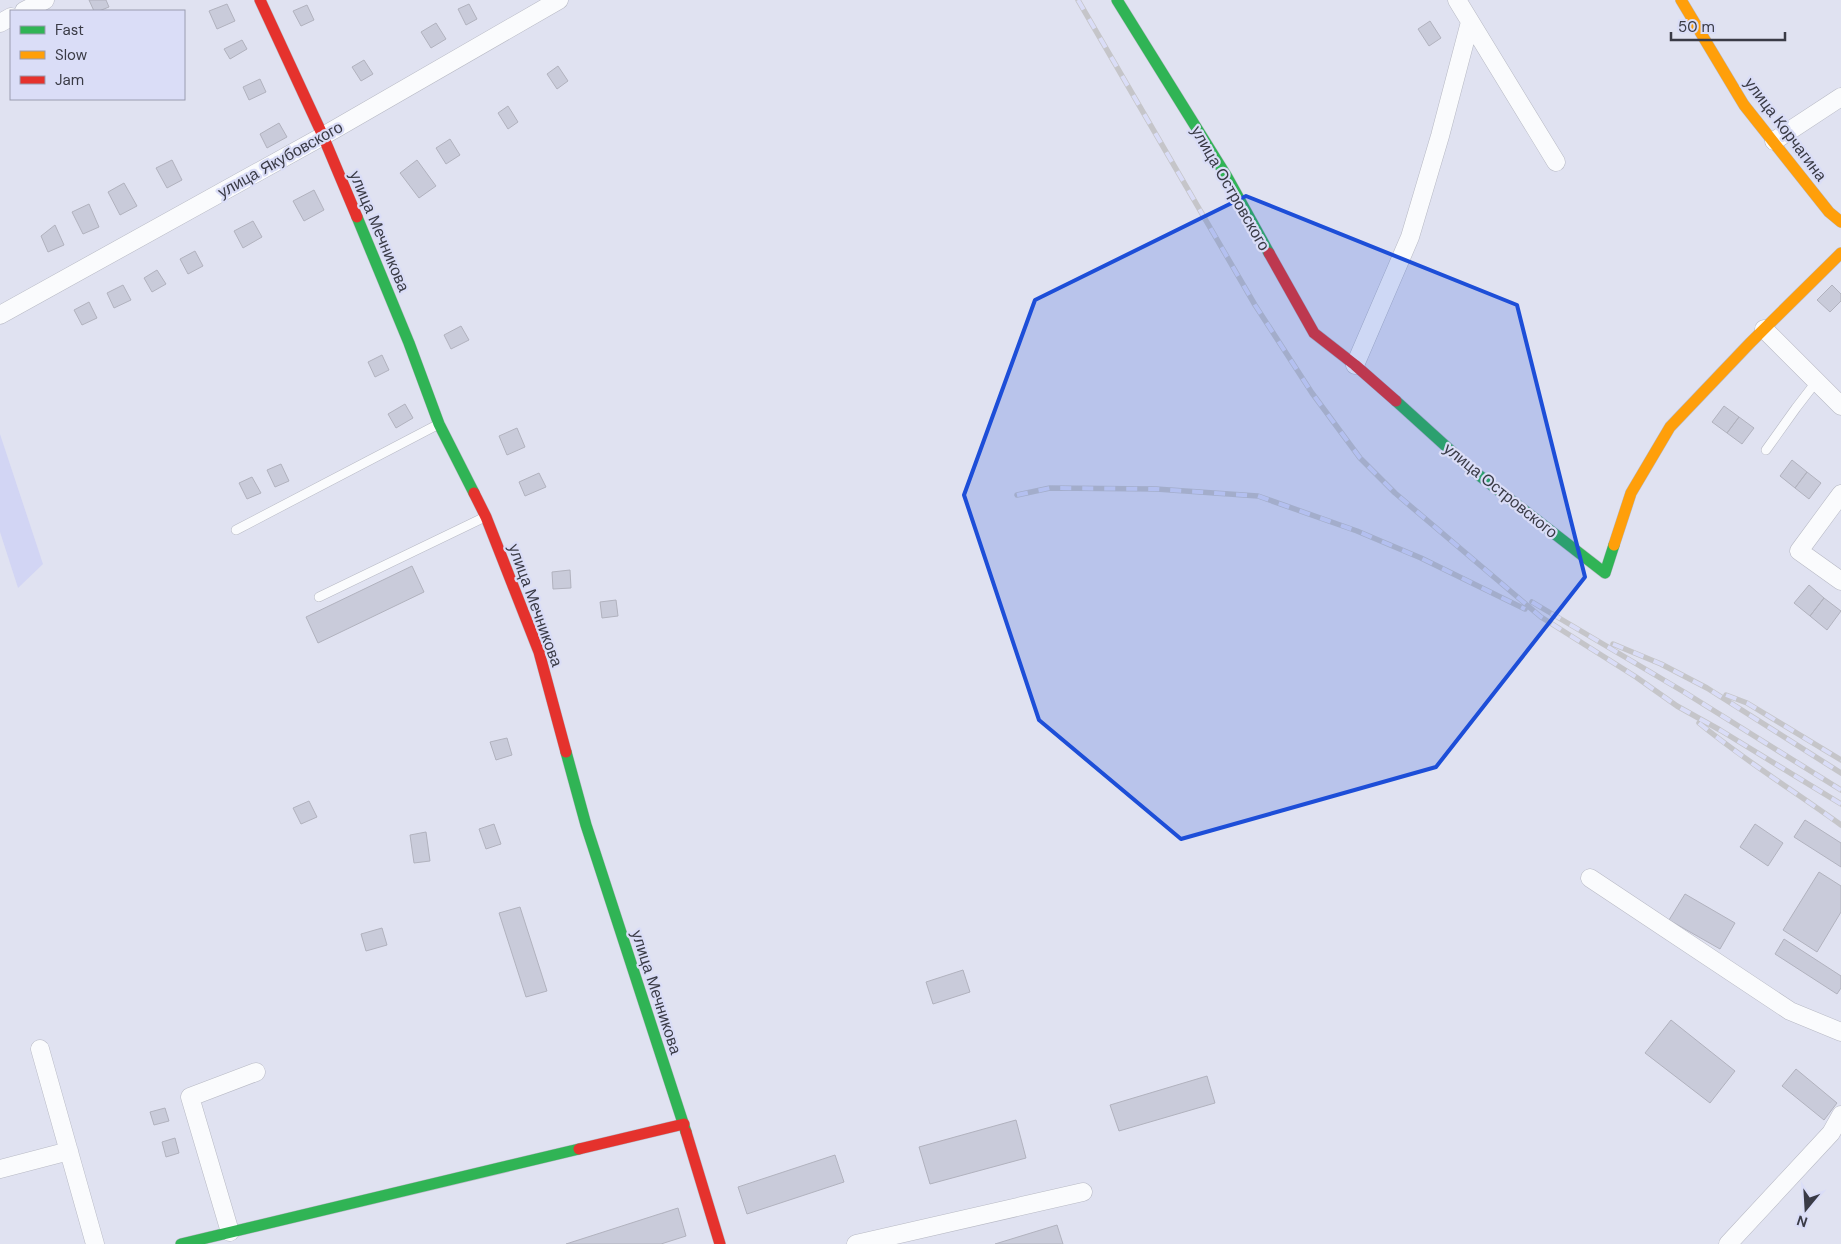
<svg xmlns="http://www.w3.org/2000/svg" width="1841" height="1244" font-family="'DM Sans',sans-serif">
<rect width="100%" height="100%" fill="#e0e2f1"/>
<path fill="#d2d5f4" d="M0 434 43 564 18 588 0 532Z"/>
<path fill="#c9cbda" stroke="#b1b2be" d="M89 0H106L109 7 99 11H94Z
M227 4 235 21 217 29 209 11Z
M469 4 477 19 466 25 458 9Z
M307 5 314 20 301 26 293 11Z
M1430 21 1441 38 1429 46 1418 29Z
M436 23 446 39 431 48 421 32Z
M242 40 247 49 230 59 224 49Z
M364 60 373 74 361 81 352 67Z
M558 66 568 81 557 89 547 74Z
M260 79 266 92 249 100 243 87Z
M508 106 518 122 508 129 498 113Z
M279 123 287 137 267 148 260 134Z
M450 139 460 155 446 164 436 148Z
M172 160 182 180 167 188 156 168Z
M417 160 436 186 419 198 400 173Z
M124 183 137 206 120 215 108 192Z
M314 190 324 210 304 221 293 201Z
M89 204 99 227 83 234 72 212Z
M253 221 262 237 243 248 234 231Z
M55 225 64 245 48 252 41 236Z
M195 251 203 266 188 274 180 259Z
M157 270 166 284 152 292 144 278Z
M123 285 131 300 114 308 107 293Z
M1832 285 1841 294V301L1830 312 1817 300Z
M89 302 97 318 82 325 74 310Z
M461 326 469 340 451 349 444 335Z
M382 355 389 370 375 377 368 362Z
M405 404 413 418 396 428 388 414Z
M1724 406 1739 417 1727 433 1712 422Z
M1739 417 1754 428 1742 444 1727 433Z
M517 428 525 447 507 455 499 436Z
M1792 460 1807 472 1795 488 1780 476Z
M281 464 289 481 275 487 267 470Z
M1807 472 1821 483 1809 499 1795 488Z
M539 473 546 487 525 496 519 482Z
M252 477 261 493 247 499 239 483Z
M412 566 424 592 318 643 306 617Z
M570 570 571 588 553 589 552 572Z
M1809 585 1824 598 1810 616 1794 603Z
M1824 598 1841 611 1827 630 1810 616Z
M616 600 618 616 602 618 600 602Z
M507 738 512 755 496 760 490 742Z
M309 801 317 817 301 824 293 808Z
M1805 820 1841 843V867L1794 837Z
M494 824 501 844 486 849 479 829Z
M1755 824 1783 843 1768 866 1740 847Z
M426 832 430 861 414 863 410 835Z
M1819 872 1841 886V912L1817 952 1783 930Z
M1685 894 1735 923 1720 949 1669 920Z
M520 907 547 991 526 997 499 913Z
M382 928 387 945 366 951 361 934Z
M1784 939 1841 976V988L1837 994 1775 954Z
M963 970 970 992 933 1004 926 982Z
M1671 1020 1735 1071 1710 1103 1645 1053Z
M1796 1069 1837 1103 1824 1120 1782 1086Z
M1207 1076 1215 1103 1119 1131 1110 1105Z
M165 1108 169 1121 154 1125 150 1112Z
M1016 1120 1026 1158 930 1184 919 1147Z
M175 1138 179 1153 166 1157 162 1142Z
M835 1155 844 1182 747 1214 738 1187Z
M678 1208 686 1236 661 1244H566Z
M1057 1225 1063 1244H995Z"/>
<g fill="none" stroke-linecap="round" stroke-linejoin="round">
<defs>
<path id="lane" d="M1766 450 1796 408 1816 382
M236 530 437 425
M319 597 485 517"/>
<path id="street" d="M1457 0 1556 162
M24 11 45 0
M0 23 11 17
M1774 141 1841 97
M0 315 323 136 559 0
M1764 329 1841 406
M1355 365 1410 237 1440 136 1470 22
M1841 494 1799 551 1841 581
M1590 878 1790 1011 1841 1032
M40 1049 95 1244
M0 1169 69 1151
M230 1232 190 1097 256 1072
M856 1244 1083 1192
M1728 1244 1831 1133 1841 1115"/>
<path id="fast" d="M1117 0 1227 177 1269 253
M357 217 409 343 439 424 474 493
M1396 401 1471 469 1605 573 1614 545
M566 752 586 825 686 1132
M181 1244 579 1149"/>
<path id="slow" d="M1681 0 1744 105 1829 212 1841 222
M1614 545 1631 493 1670 427 1750 343 1841 253"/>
<path id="jam" d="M260 0 323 136 357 217
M1269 253 1314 333 1355 365 1396 401
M474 493 486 517 539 652 566 752
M686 1132 720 1244
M579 1149 684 1124"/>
</defs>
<use href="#lane" stroke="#b7b9c4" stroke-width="10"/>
<use href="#street" stroke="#b7b9c4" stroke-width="19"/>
<use href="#fast" stroke="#b7b9c4" stroke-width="12"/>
<use href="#slow" stroke="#b7b9c4" stroke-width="12"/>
<use href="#jam" stroke="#b7b9c4" stroke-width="12"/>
<use href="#lane" stroke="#fafbfd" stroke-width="9"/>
<use href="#street" stroke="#fafbfd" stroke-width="18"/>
<use href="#fast" stroke="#30b455" stroke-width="11"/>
<use href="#slow" stroke="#ff9f0a" stroke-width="11"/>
<use href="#jam" stroke="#e5322d" stroke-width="11"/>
<defs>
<path id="rail" d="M1078 0 1255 305 1312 393 1360 458 1395 493 1541 617 1636 677 1677 706 1720 730 1841 804
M1017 495 1050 488 1156 489 1258 496 1357 531 1421 558 1525 609
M1532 602 1684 692 1841 790
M1613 644 1661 664 1707 688 1841 773
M1726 695 1747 703 1841 760
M1699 723C1744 760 1794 791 1841 825"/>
</defs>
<use href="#rail" stroke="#c5c5c9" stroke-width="5.5"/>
<use href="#rail" stroke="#daddf7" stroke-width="4" stroke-dasharray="11" stroke-linecap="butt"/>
</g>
<path fill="#1d4ed8" fill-opacity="0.2" stroke="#1d4ed8" stroke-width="4" stroke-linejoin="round" d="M1246 196 1517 305 1585 577 1436 767 1181 839 1039 720 964 495 1035 300Z"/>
<g text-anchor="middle" stroke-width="4.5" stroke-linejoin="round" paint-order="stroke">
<g font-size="16" fill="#3a3b46" stroke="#daddf7">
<text transform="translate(1786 129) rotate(53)" y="6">улица Корчагина</text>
<text transform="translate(280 159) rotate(-29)" y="6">улица Якубовского</text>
<text transform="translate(1231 188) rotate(60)" y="6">улица Островского</text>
<text transform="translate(380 231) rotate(67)" y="6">улица Мечникова</text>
<text transform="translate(1501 490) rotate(39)" y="6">улица Островского</text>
<text transform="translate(536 605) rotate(70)" y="6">улица Мечникова</text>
<text transform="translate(657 992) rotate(72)" y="6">улица Мечникова</text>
</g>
</g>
<rect x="10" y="10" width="175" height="90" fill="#daddf7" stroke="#9a9cb0"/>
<rect x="20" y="26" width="25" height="8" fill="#30b455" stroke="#9a9cb0"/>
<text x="55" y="35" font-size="15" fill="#3a3b46">Fast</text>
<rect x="20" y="51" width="25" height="8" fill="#ff9f0a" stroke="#9a9cb0"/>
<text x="55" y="60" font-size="15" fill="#3a3b46">Slow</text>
<rect x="20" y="76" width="25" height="8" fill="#e5322d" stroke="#9a9cb0"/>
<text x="55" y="85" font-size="15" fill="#3a3b46">Jam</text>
<g transform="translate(1806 1209) rotate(198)" stroke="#daddf7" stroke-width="4" paint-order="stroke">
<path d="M0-4L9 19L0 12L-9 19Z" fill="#3a3b46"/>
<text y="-8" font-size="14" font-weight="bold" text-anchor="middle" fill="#3a3b46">N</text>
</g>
<path d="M1671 32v8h114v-8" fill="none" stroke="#3a3b46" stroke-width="2.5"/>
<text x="1678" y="32" font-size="15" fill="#3a3b46" stroke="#daddf7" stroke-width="4" paint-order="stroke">50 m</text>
</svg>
